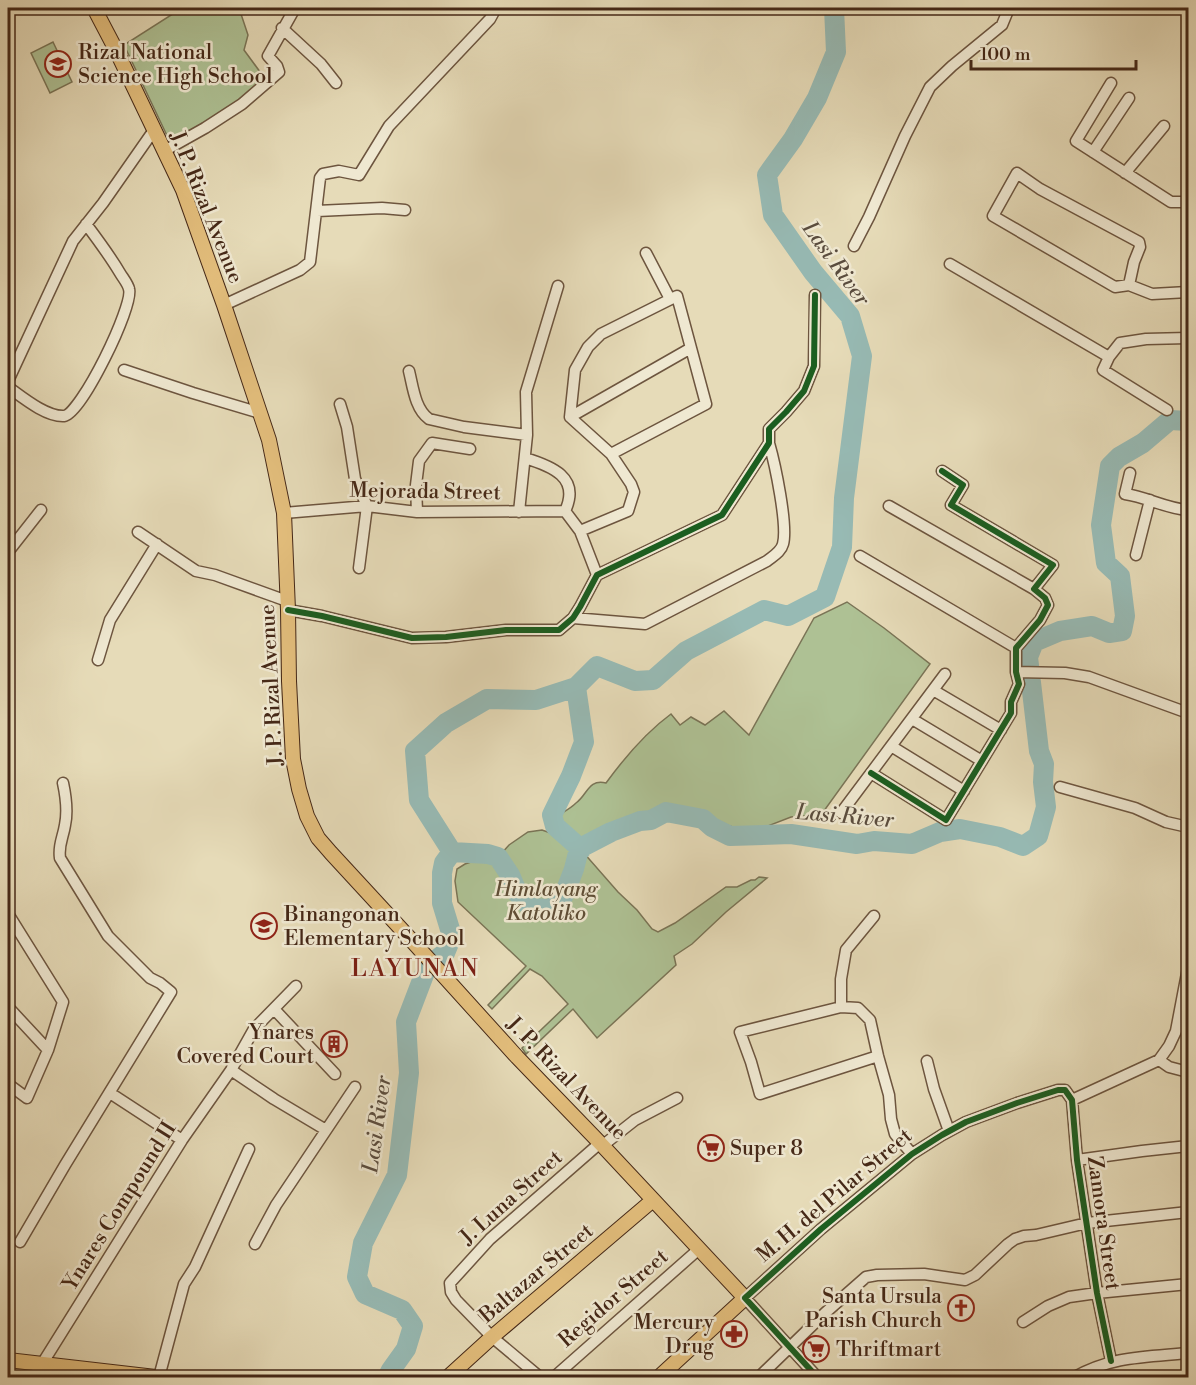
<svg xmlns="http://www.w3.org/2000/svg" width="1196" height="1385" font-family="'Libre Bodoni',serif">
<rect width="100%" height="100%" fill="#e6dbb8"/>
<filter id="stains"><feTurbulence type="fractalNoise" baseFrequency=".00333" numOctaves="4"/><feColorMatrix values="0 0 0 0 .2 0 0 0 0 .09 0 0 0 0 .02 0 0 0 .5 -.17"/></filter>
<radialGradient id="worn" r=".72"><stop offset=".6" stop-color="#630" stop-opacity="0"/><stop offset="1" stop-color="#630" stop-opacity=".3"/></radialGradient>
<path fill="#aec194" stroke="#7a7456" stroke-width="1.5" d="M182 8H239L248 35 244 50 266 80 253 92 171 144 124 45Z
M53 42 72 82 50 93 31 53Z
M847 602 884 628 930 664 821 815 791 817 760 829 745 831 705 818 670 810 664 811 609 828 591 839H583L577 848 583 852 618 892 637 910 652 929 658 932 675 923 726 887H737L751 880H755L759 877 767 878 726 912 692 944 674 956 676 965 597 1038 573 1009 526 1054 522 1048 568 1004 542 976 530 969 492 1009 488 1005 526 966 458 902 455 881 457 869 465 864 477 860 486 861 496 865 501 854 509 845 528 832 542 830 562 837 567 829 556 817C563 812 570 809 576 803 588 794 588 779 606 783 625 757 645 733 671 714L680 725 691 717 705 725 724 711 749 735 814 618Z"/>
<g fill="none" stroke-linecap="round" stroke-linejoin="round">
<path stroke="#97bab4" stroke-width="20" d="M576 687 584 742 571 776 552 815 555 826 581 849
M452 852 419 800 415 751 446 723 487 699 536 700 576 687 597 666 635 681 653 680 686 651 764 610 788 616 825 597 842 547 844 498 862 356 850 316 813 272 773 215 767 175 793 139 817 98 836 52 834 8
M387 1378 391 1370 406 1349 413 1326 402 1310 365 1294 357 1277 363 1243 397 1175 409 1073 406 1022 427 967 445 953 452 936 442 903V873L444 863 452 852 488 854 498 857 510 875 518 894 531 908 550 909 558 904 564 895 574 869 578 853 584 846 611 832 640 821 651 820 666 812 703 819 712 827 730 836 791 834 857 844 874 841 912 844 940 832 960 829 1000 837 1023 846 1038 836 1046 807 1043 782 1044 764 1039 751 1028 657 1034 642 1060 631 1092 626 1109 633 1122 631 1125 616 1120 576 1106 563 1101 525 1110 466 1119 457 1143 443 1170 420 1188 421"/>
<defs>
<path id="minor" d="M282 28 321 64 336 83
M1111 83 1076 141 1171 202H1188
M164 151 205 128 242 104 279 72 277 66 268 56 295 8
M1093 152 1129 98
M1125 173 1164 126
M317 211 382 208 405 210
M854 246 869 217 905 136 930 87 952 66 1002 25 1009 8
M646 253 670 299
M950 264 1109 357
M1129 285 1134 262 1140 247 1139 242 1040 189 1017 173 993 216 1115 287 1129 285 1152 294 1188 292
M224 305 300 270 310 262 320 178 323 174 339 171 359 175 389 126 490 19 496 8
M124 370 193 393 260 413
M409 371C413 387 415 409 429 419L464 427 527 435
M8 381 73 241 103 203 154 130
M8 387C22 397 46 417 64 416 81 414 134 306 129 289 128 284 123 278 120 273 110 256 98 240 86 224
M340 404 347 427 355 479 367 506 359 568
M1167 410 1103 370 1109 357 1120 343 1146 339 1188 338
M570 417 575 370 588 347 601 334 677 296 706 404 611 454
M570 417 611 454 631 484 634 492 628 511 580 531
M570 417 691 348
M525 458C551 466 581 477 565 511
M1130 473 1125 494C1147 497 1167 509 1188 510
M889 506 1034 589
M565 511 580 531 597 575
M417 512 416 485 419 461 432 443 470 449
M519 512 527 435 526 392 558 286
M284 513 367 506 417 512 565 511
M138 532 196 571 215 575 287 601
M8 552 41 510
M1136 555 1150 500
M860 556 1016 648
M288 610 322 616 412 638 446 637 506 630H559L573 618 580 607 597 575 722 515 769 443V429L786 412 804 391 814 366 815 295
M573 618 645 624 767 561C773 556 781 552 783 544 788 525 775 464 769 443
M98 660 110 620 157 544
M1016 672 1065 673 1089 677 1188 713
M933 690 1001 730
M912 719 982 761
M891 746 964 791
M871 773 946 820 1011 713V702L1019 684 1016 672V648L1040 620 1048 605 1045 598 1034 589 1053 565 951 505 963 485 942 471
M1060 787 1135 808 1166 822 1188 827
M841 813 945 674
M8 915 10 917 63 1002 48 1050 27 1098 8 1084
M8 1007 48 1050
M841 1007V979L846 950 874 916
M274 1009 335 1074
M878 1056 760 1094 751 1062 740 1032 841 1007 858 1008 870 1020 878 1056 889 1095 891 1119 895 1134 912 1154
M1159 1060 1169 1067 1188 1072
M927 1061 934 1089 949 1131
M231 1070 274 1099 326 1130
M110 1093 182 1140
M1072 1100 1159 1060 1169 1046 1176 1031 1188 968
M602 1146 635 1120 677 1098
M1077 1160 1142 1151 1188 1146
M20 1242 65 1165 171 992 160 983 150 978 108 936 60 858C58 845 63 838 65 825 68 811 66 797 63 783
M255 1244 276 1205 355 1087
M1023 1322 1048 1306 1069 1297 1097 1293 1188 1284
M42 1364 182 1140 231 1070 254 1029 296 986
M159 1377 184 1284 195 1267 249 1149
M541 1378 492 1337 456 1300 451 1292 450 1283 490 1239 600 1143
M553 1378 699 1249
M758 1378 825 1313 866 1277 877 1275 924 1274 965 1280 975 1275 1008 1244 1015 1239 1024 1236 1036 1235 1087 1223 1188 1212
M818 1378 745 1298 821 1229 912 1154 942 1135 966 1122 1017 1103 1058 1090H1065L1072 1100 1077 1160 1097 1293 1111 1361
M1073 1378C1111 1356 1146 1357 1188 1353"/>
<path id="major" d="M94 8 116 50 183 190 224 305 269 440 284 513 288 610 289 681 293 759 299 789 307 816 318 838 331 853 414 943 517 1057 600 1143 745 1298 658 1378
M8 1360 164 1378
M447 1378 492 1337 653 1200"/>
</defs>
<use href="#minor" stroke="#6d553f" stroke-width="13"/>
<use href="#major" stroke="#452817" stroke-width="16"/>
<use href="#minor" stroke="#efe8d1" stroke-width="10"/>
<use href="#major" stroke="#e3be7c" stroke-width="14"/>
<defs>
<path id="cycleway" d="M288 610 322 616 412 638 446 637 506 630H559L573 618 580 607 597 575 722 515 769 443V429L786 412 804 391 814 366 815 295
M871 773 946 820 1011 713V702L1019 684 1016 672V648L1040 620 1048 605 1045 598 1034 589 1053 565 951 505 963 485 942 471
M818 1378 745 1298 821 1229 912 1154 942 1135 966 1122 1017 1103 1058 1090H1065L1072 1100 1077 1160 1097 1293 1111 1361"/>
</defs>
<use href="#cycleway" stroke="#efe8d1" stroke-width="10"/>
<use href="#cycleway" stroke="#1b5e20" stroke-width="6"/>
</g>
<defs>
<symbol id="school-ring" viewBox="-11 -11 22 22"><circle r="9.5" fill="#efe8d1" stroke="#8f2418" stroke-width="1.5"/><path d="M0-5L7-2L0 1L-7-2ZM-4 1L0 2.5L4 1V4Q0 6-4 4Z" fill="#8f2418"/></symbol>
<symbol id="building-ring" viewBox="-11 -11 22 22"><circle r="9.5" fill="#efe8d1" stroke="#8f2418" stroke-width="1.5"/><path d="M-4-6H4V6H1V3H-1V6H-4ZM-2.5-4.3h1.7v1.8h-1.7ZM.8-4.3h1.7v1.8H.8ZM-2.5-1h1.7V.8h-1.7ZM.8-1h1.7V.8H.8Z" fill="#8f2418"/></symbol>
<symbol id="supermarket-ring" viewBox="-11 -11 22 22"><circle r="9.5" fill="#efe8d1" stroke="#8f2418" stroke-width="1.5"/><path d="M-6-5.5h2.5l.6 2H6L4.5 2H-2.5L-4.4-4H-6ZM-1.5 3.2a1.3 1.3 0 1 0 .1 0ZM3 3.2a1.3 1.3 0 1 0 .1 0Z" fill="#8f2418"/></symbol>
<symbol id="church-ring" viewBox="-11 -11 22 22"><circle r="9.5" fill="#efe8d1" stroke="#8f2418" stroke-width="1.5"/><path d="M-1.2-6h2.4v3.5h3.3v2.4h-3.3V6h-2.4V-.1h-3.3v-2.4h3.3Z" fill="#8f2418"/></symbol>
<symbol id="pharmacy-ring" viewBox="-11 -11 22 22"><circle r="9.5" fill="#efe8d1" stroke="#8f2418" stroke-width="1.5"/><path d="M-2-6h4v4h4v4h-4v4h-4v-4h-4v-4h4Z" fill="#8f2418"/></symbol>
</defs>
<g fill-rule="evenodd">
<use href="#school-ring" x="43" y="49" width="30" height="30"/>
<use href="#school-ring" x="249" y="911" width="30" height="30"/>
<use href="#building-ring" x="319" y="1029" width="30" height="30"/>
<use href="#supermarket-ring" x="696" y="1133" width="30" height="30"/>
<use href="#church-ring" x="946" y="1293" width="30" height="30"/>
<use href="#pharmacy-ring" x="719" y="1319" width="30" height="30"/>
<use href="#supermarket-ring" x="801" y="1334" width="30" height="30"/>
</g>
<g text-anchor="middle" stroke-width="5" stroke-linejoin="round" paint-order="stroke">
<g font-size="21" fill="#452817" stroke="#efe8d1" text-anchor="start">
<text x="78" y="59">Rizal National<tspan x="78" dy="24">Science High School</tspan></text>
<text x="284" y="921">Binangonan<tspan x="284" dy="24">Elementary School</tspan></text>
<text x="314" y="1039" text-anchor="end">Ynares<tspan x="314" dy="24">Covered Court</tspan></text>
<text x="730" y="1155">Super 8</text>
<text x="942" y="1303" text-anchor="end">Santa Ursula<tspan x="942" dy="24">Parish Church</tspan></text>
<text x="714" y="1329" text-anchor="end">Mercury<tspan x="714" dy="24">Drug</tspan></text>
<text x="836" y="1356">Thriftmart</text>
</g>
<g font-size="21" fill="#452817" stroke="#efe8d1">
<text transform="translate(207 207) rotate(68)" y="7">J. P. Rizal Avenue</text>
<text transform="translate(425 491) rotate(1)" y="7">Mejorada Street</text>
<text transform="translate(271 685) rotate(-93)" y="7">J. P. Rizal Avenue</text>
<text transform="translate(567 1078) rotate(46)" y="7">J. P. Rizal Avenue</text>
<text transform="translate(834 1195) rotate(-40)" y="7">M. H. del Pilar Street</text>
<text transform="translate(511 1197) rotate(-42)" y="7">J. Luna Street</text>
<text transform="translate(119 1206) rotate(-58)" y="7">Ynares Compound II</text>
<text transform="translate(1104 1223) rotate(82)" y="7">Zamora Street</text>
<text transform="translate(536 1273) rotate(-40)" y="7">Baltazar Street</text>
<text transform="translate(613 1298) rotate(-41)" y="7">Regidor Street</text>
</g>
<g font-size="21" font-style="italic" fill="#5f4e36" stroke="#efe8d1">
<text x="546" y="896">Himlayang<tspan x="546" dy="24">Katoliko</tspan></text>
</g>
<g font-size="22" font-style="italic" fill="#5a4c3e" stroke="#efe8d1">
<text transform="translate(837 263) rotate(54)" y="8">Lasi River</text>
<text transform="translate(845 815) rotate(5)" y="8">Lasi River</text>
<text transform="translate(376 1124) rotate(-82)" y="8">Lasi River</text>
</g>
<g font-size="24" letter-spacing="1.5" fill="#7a1f14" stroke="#efe8d1">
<text x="415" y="976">LAYUNAN</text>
</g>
</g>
<rect width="1196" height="1385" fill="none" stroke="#e6dbb8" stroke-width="30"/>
<rect x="9" y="9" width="1178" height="1367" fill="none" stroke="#452817" stroke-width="3"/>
<rect x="15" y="15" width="1166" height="1355" fill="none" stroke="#452817" stroke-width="1.5"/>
<path d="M971 60v9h165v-9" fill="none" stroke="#452817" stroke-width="3"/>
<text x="980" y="60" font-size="18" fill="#452817" stroke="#efe8d1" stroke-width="4.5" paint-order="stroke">100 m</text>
<rect width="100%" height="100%" filter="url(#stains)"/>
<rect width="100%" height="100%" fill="url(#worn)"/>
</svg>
